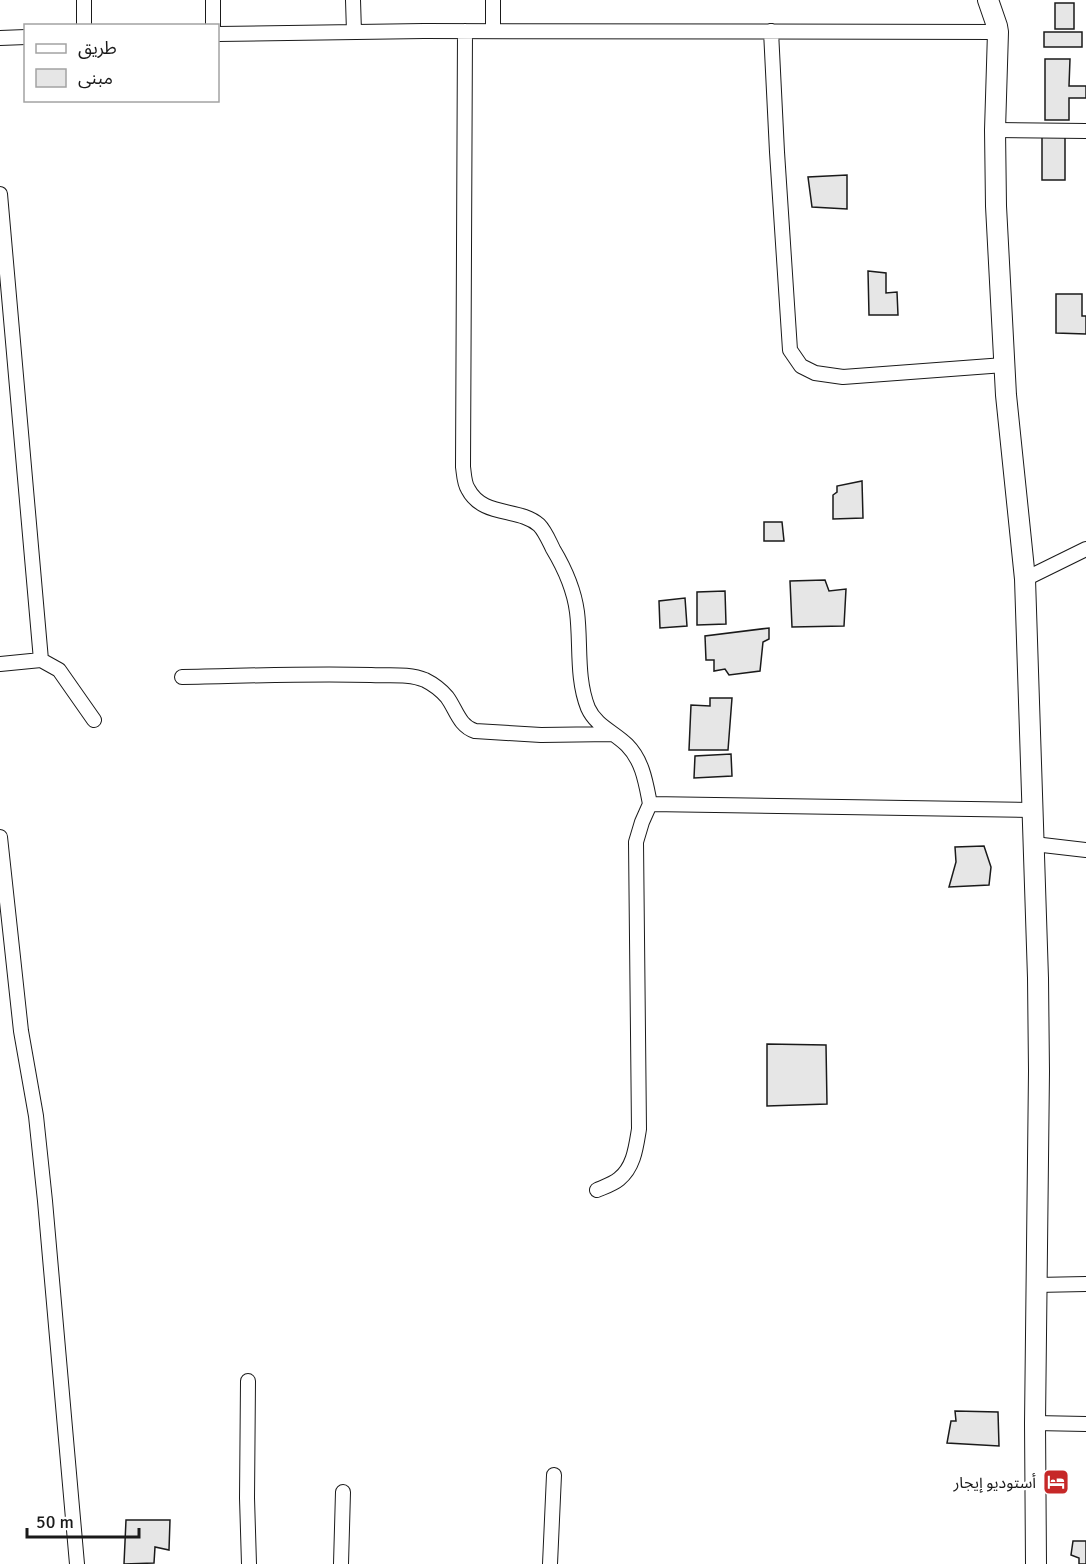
<svg xmlns="http://www.w3.org/2000/svg" width="1086" height="1564" font-family="Signika,'Noto Sans Arabic',sans-serif">
<rect width="100%" height="100%" fill="#fff"/>
<path fill="#e6e6e6" stroke="#1a1a1a" stroke-width="1.5" d="M1055 3H1074V29H1055Z
M1044 32H1082V47H1044Z
M1045 59H1070L1069 86H1086V98H1069V120H1045Z
M1042 133H1065V180H1042Z
M847 175V209L812 207 808 177Z
M868 271 886 273V293L897 292 898 315H869Z
M1056 294H1082V316H1086V334L1056 333Z
M862 481 863 518 833 519V495L837 492V486Z
M764 522H782L784 541H764Z
M825 580 829 591 846 589 844 626 792 627 790 581Z
M725 591 726 624 697 625V592Z
M685 598 687 626 660 628 659 601Z
M769 628V639L763 642 760 671 729 675 725 669 714 671V660H706L705 636Z
M710 698H732L728 750H689L691 705 710 706Z
M731 754 732 776 694 778 695 756Z
M984 846 991 867 989 885 949 887 956 862 955 847Z
M767 1044 826 1045 827 1104 767 1106Z
M955 1411 998 1412 999 1446 947 1443 951 1421H956Z
M126 1520H170L169 1550 155 1547 154 1563 124 1564Z
M1073 1541H1086V1564H1079V1558L1071 1555Z"/>
<g fill="none" stroke-linecap="round" stroke-linejoin="round">
<defs>
<path id="street" d="M84 0V26
M353 0 354 32
M493 0V31
M213 26V0
M465 31 463 467C464 473 464 483 468 489 483 518 519 507 539 525 545 531 549 541 553 549 565 569 574 589 577 612 581 643 576 678 588 708 596 726 614 732 627 745 643 761 646 784 650 804
M771 31 777 152 790 350 801 366 815 373 843 377 1004 365
M218 34 424 31 998 32
M0 38 26 37
M995 130 1086 131
M0 194 41 660
M1025 579 1086 549
M0 664 41 660 59 670 94 720
M182 677C245 676 308 673 371 675 388 676 409 673 425 680 433 684 441 690 447 697 456 709 459 726 475 731L541 735 612 734
M0 837 21 1031 36 1116 45 1201 77 1564
M1034 844 1086 850
M597 1190C604 1187 613 1184 619 1179 634 1167 636 1147 639 1129L636 842 642 822 650 804 1032 810
M1036 1285 1086 1284
M248 1381 247 1498 249 1564
M1035 1423 1086 1424
M341 1564 343 1492
M550 1564 554 1475"/>
<path id="secondary" d="M988 0 997 26 998 32 995 130 996 206 1006 395 1025 579 1038 978 1039 1071 1035 1423 1036 1564"/>
</defs>
<use href="#street" stroke="#1a1a1a" stroke-width="16"/>
<use href="#secondary" stroke="#1a1a1a" stroke-width="22"/>
<use href="#street" stroke="#fff" stroke-width="14"/>
<use href="#secondary" stroke="#fff" stroke-width="20"/>
</g>
<defs>
<symbol id="hotel-square" viewBox="-11 -11 22 22"><rect x="-9" y="-9" width="18" height="18" rx="4" fill="#c62828" stroke="#fff"/><path d="M-6-4.5h1.5V1H6V5H4.5V3h-9V5H-6ZM-4 0a1.8 1.8 0 1 1 3.6 0ZM.5 0V-2.5h3Q6-2.5 6 0Z" fill="#fff"/></symbol>
</defs>
<g fill-rule="evenodd">
<use href="#hotel-square" x="1041" y="1467" width="30" height="30"/>
</g>
<g text-anchor="middle" stroke-width="4.5" stroke-linejoin="round" paint-order="stroke">
<g font-size="16" fill="#1a1a1a" stroke="#fff" text-anchor="end">
<text x="1036" y="1488">أستوديو إيجار</text>
</g>
</g>
<rect x="24" y="24" width="195" height="78" fill="#ffffff" stroke="#a3a3a3" stroke-width="1.5"/>
<rect x="36" y="44" width="30" height="9" fill="#ffffff" stroke="#a3a3a3" stroke-width="1.5"/>
<text x="78" y="54" font-size="18" fill="#1a1a1a">طريق</text>
<rect x="36" y="69" width="30" height="18" fill="#e6e6e6" stroke="#a3a3a3" stroke-width="1.5"/>
<text x="78" y="84" font-size="18" fill="#1a1a1a">مبنى</text>
<path d="M27 1528v9h112v-9" fill="none" stroke="#1a1a1a" stroke-width="3"/>
<text x="36" y="1528" font-size="18" fill="#1a1a1a" stroke="#ffffff" stroke-width="4.5" paint-order="stroke">50 m</text>
</svg>
